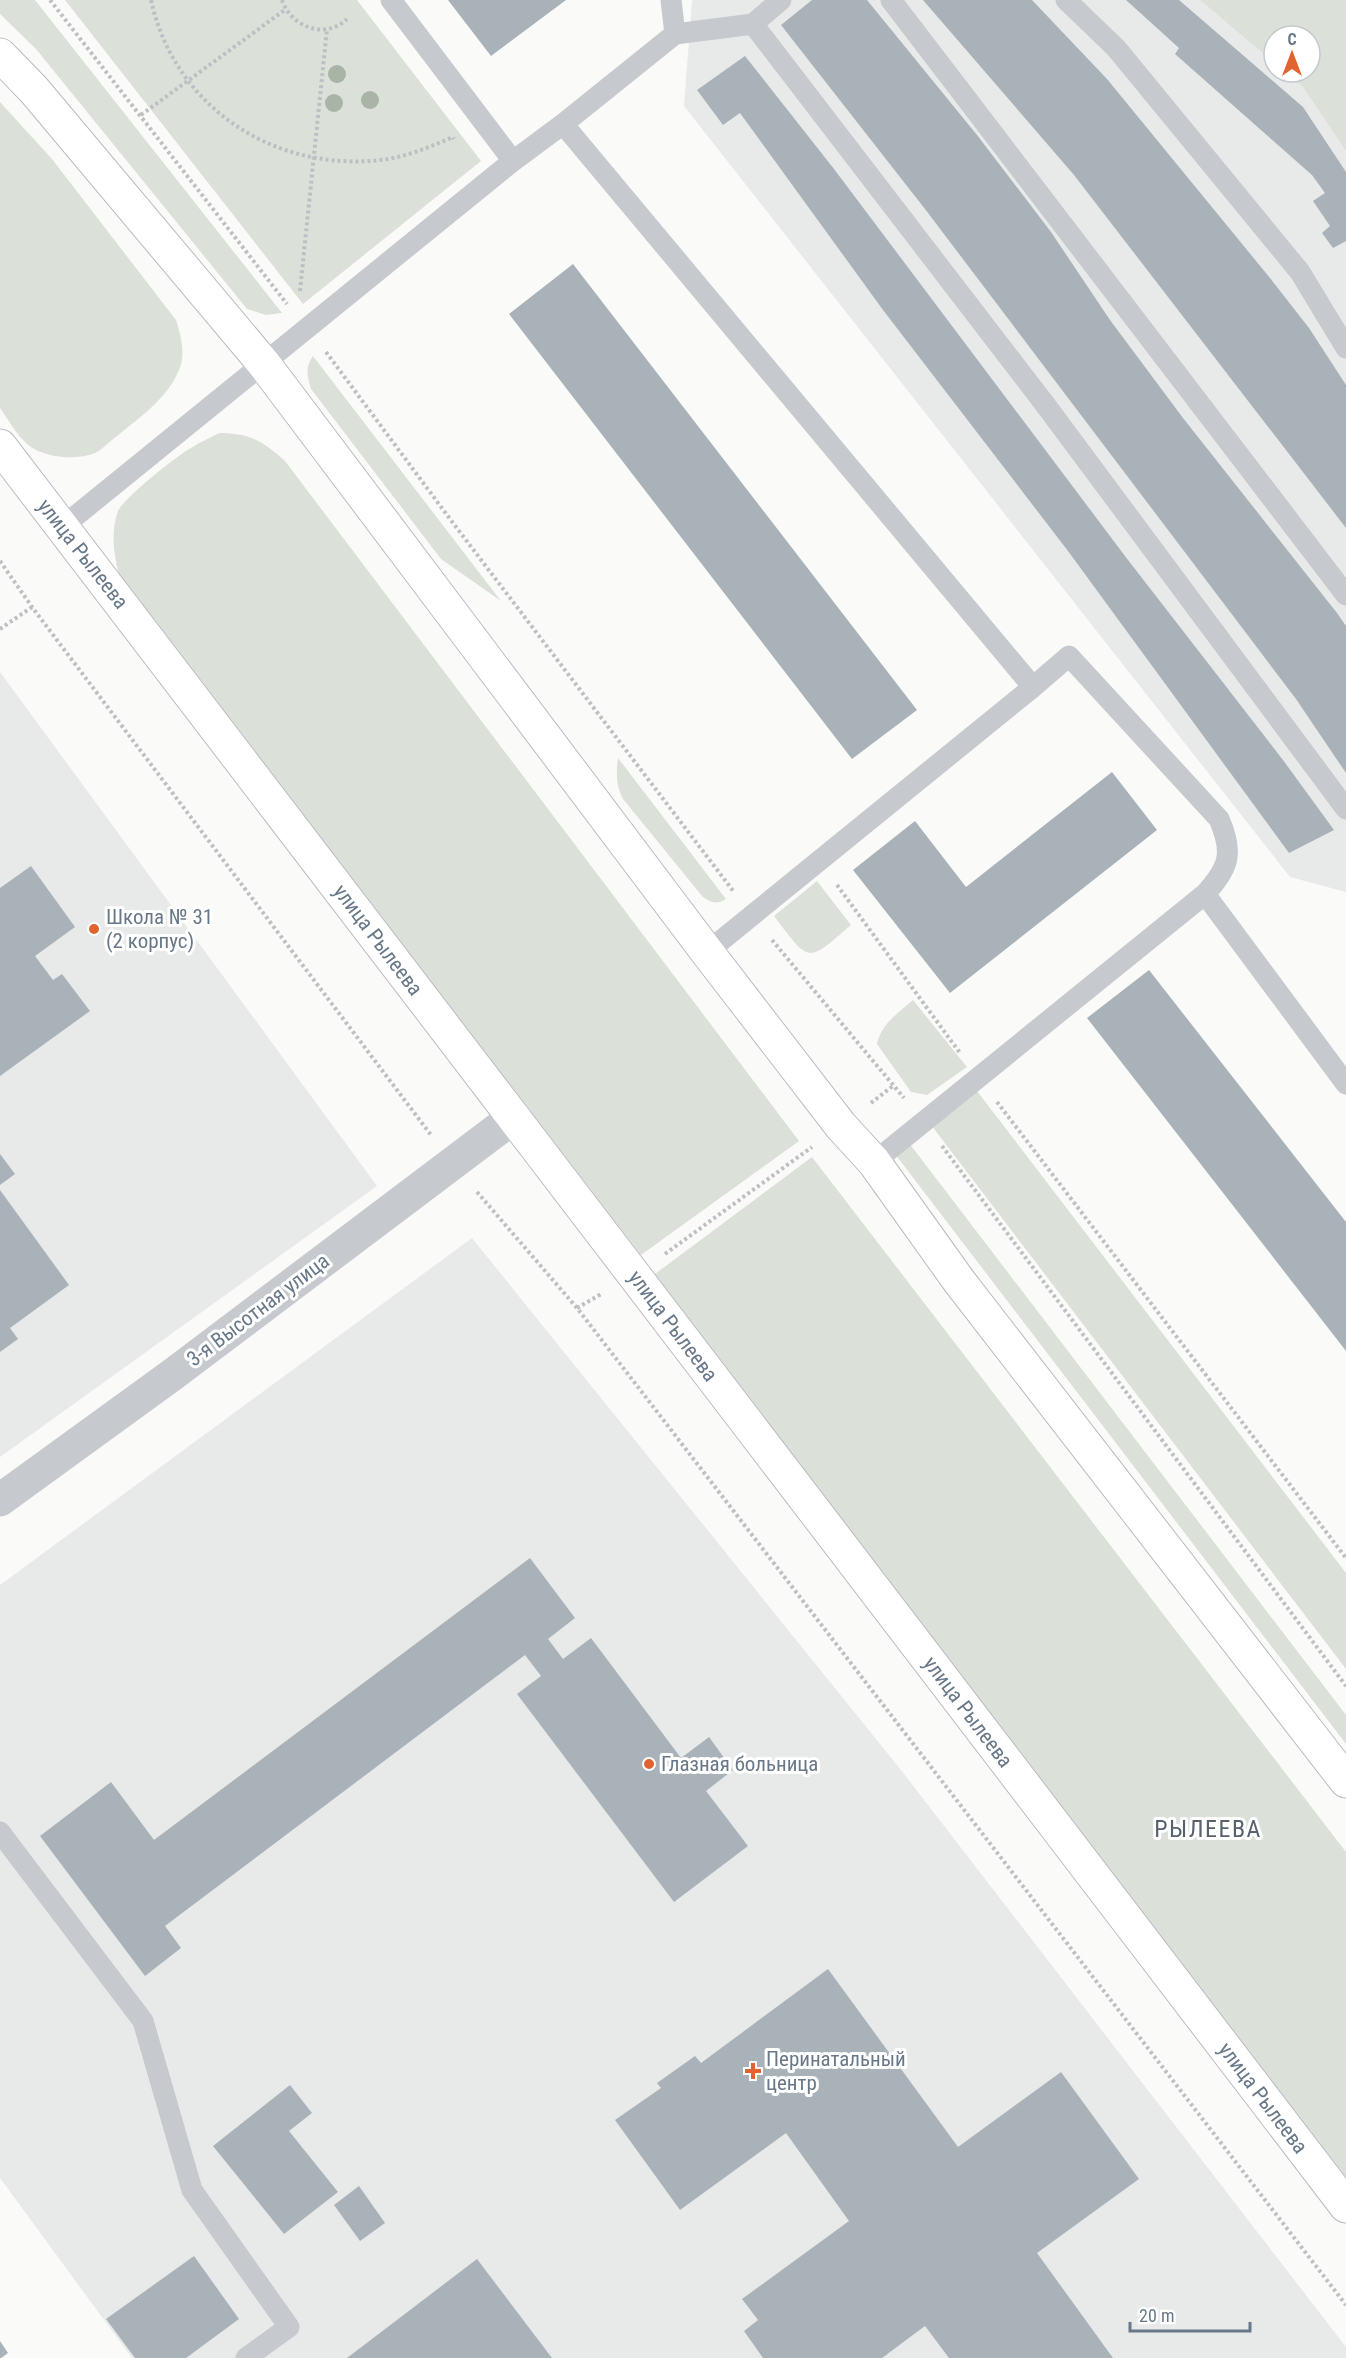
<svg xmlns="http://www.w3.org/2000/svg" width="1346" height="2358" font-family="'Roboto Condensed',sans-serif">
<rect width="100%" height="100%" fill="#fafaf8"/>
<path fill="#e8e9e9" d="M692 0H1200L1274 63V72H1285L1302 86 1346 151V892L1290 877 684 106Z
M0 672 377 1186 0 1457Z
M472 1238 901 1770 1346 2347V2358H132L0 2178V1585Z"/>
<path fill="#dbe1d9" d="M0 0H35L282 313 266 315 247 309 36 49 0 14Z
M65 0H357L481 161 303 304Z
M1200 0H1346V151L1302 86 1285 72H1310V36H1274V63Z
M0 102 52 159 176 320C181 336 186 354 179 370 167 399 140 417 117 436 110 441 102 450 95 453 77 460 53 458 36 450 20 442 10 422 0 408Z
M313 356 501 601 441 559 311 389C307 375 305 368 313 356Z
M219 433C250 433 263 441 285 461L799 1141 641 1255 120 579C114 556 110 534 118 511 124 498 176 456 191 448 200 442 210 438 219 433Z
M618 758 726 899C717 905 710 903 702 896L623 799C616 785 616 774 618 758Z
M817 881 851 925C806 964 810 963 774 916Z
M913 1000 967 1067 927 1095 911 1092 877 1044C881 1024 898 1013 913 1000Z
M977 1091 1346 1573V1669L931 1125Z
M909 1143 1346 1715V1744L895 1154Z
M812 1157 1346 1852V2184L655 1274Z"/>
<path fill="#aab2b9" d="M448 0H566L491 56Z
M812 0H867L977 135 1051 232 1110 320 1183 418 1337 613 1346 626V773L1296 699 925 209 781 25Z
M923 0H1032L1107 79 1270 278 1309 328 1346 385V528L1074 175Z
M1126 0H1179L1303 107 1346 172V241L1333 248 1322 233 1330 226 1313 201 1325 193 1312 175 1175 54 1179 48Z
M745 56 834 169 1128 560 1283 760 1334 830 1289 853 1068 551 883 310 740 113 723 125 697 90Z
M573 264 917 710 852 759 509 314Z
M1112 772 1157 830 950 993 853 870 915 821 966 887Z
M31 866 75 927 35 956 53 980 62 974 90 1011 0 1076V888Z
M1149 970 1346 1222V1351L1087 1018Z
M0 1154 15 1174 0 1185Z
M0 1190 69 1285 10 1328 18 1339 0 1352Z
M530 1558 575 1618 548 1639 563 1659 591 1638 681 1758 709 1737 733 1770 706 1791 748 1846 674 1902 517 1694 541 1676 525 1655 165 1926 181 1948 145 1976 40 1836 111 1782 154 1840Z
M828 1969 958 2147 1061 2072 1139 2179 1037 2253 1113 2358H949L925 2326 882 2358H763L744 2331 758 2320 742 2299 849 2221 786 2133 680 2210 615 2120 661 2088 657 2083 695 2056 701 2063Z
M290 2085 312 2113 289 2131 338 2192 284 2234 213 2146Z
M359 2186 385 2223 360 2241 334 2205Z
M194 2256 239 2319 186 2358H135L106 2319Z
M477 2259 552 2358H347Z
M0 2341 8 2353 1 2358H0Z"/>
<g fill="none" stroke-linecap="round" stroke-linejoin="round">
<defs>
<path id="secondary" d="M0 55 34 90 264 364 707 952 841 1126 874 1162 959 1281 1346 1781
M0 446 1346 2206"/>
</defs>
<use href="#secondary" stroke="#b8bdc2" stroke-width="35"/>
<path stroke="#bdc0c3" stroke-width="4" stroke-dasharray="3 3" stroke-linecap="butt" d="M50 0 287 304
M151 0C175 110 279 175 388 159 411 155 432 146 453 137L454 139
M282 0C291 27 325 40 347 19
M141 115 286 9
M300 291 327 29
M326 352 453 523 734 892
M0 561 32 607 431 1135
M0 629 32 607
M837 885 960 1053
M772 940 904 1098
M997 1102 1346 1558
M871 1103 894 1085
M942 1146 1346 1686
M477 1192 577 1308 1346 2305
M665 1254 812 1147
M577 1308 603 1293"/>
<path stroke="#c6c9cd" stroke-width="21" d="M671 0 675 34
M781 0 753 24 1047 407 1346 809
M891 0 1346 595
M1066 0 1116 48 1300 272 1346 348
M563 124 1033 687
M513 161 563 124 675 34 753 24
M62 527 513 161 391 0
M707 952 1033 687 1069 656 1219 819C1234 853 1229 868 1205 894
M874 1162 1205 894 1346 1084
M0 1832 143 2021 192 2190 289 2327 246 2358"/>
<path stroke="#c6c9cd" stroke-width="33" d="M0 1500 172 1375 514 1117"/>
<use href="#secondary" stroke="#fff" stroke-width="33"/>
</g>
<g fill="#a9b4a7">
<circle cx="337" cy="74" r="9"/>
<circle cx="370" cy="100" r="9"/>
<circle cx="334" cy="103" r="9"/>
</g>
<g fill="#e16430" stroke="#fff" stroke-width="2">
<circle cx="94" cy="929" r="6"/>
<circle cx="649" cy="1764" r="6"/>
<path d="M750 2062h6v6h6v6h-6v6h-6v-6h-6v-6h6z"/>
</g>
<g text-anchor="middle" stroke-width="6" stroke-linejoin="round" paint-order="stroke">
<g font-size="21" fill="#697888" stroke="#fff">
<text transform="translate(83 554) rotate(52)" y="7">улица Рылеева</text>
<text transform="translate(378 940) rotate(53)" y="7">улица Рылеева</text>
<text transform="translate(258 1310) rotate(-37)" y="7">3-я Высотная улица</text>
<text transform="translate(673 1326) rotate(53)" y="7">улица Рылеева</text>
<text transform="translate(968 1712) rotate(53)" y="7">улица Рылеева</text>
<text transform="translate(1263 2098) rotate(53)" y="7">улица Рылеева</text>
</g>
<g font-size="21" fill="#697888" stroke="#fff" text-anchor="start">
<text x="106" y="924">Школа № 31<tspan x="106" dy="24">(2 корпус)</tspan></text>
<text x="661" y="1771">Глазная больница</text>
<text x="766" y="2066">Перинатальный<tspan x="766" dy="24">центр</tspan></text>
</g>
<g font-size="24" letter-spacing="1.5" fill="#57626d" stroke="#fff">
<text x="1208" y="1837">РЫЛЕЕВА</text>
</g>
</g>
<g transform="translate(1292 54)"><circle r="28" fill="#ffffff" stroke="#c3c9cf" stroke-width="1.5"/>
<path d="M0-4.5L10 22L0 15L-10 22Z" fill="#e16430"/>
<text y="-9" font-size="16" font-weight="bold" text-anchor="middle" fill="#697888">С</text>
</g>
<path d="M1130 2322v9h120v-9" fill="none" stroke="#697888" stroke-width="3"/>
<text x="1139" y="2322" font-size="18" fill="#697888" stroke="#ffffff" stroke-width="4.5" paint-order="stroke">20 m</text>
</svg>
